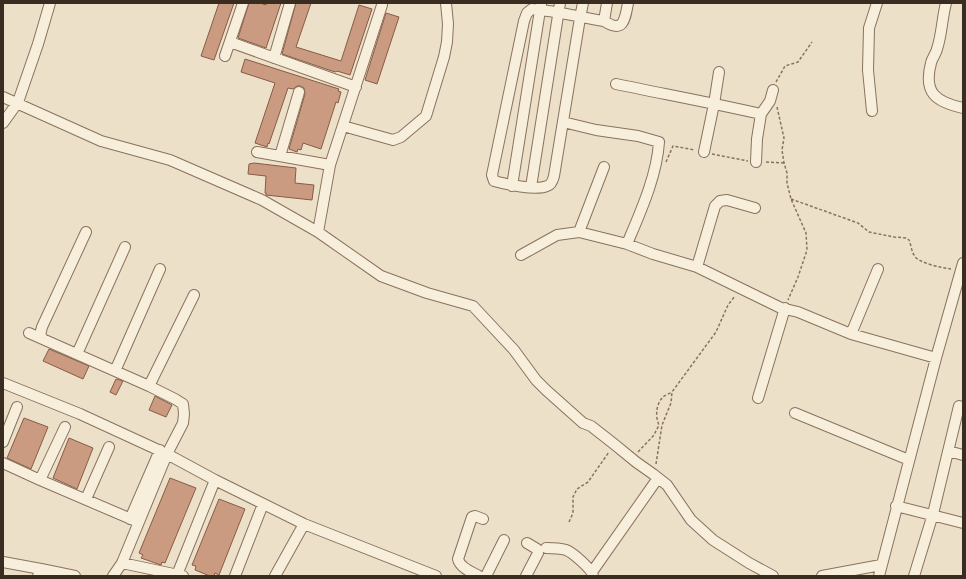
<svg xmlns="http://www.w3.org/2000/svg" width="966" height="579" font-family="'Playfair Display',serif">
<rect width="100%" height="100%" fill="#ede0c9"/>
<path fill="#ca9b81" stroke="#885b45" d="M219 3H234L214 60 201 56Z
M249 3H260L266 5V3H281L266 48 238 38Z
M296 3H311L296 47 341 61 359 5 372 9 350 75 337 71 336 72 332 71 282 54Z
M386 13 399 17 377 84 365 80Z
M245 59 339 89 338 91 341 92 338 103 336 102 321 149 303 143 301 150 298 149 297 152 289 149 305 94 304 88 300 86H297L293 89 288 88 269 144 268 143 267 147 255 143 275 83 241 72Z
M254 163 296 168 295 183 314 185 312 200 266 195V193H265L266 176 248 174 249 164Z
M49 349 89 366 83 379 43 361Z
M116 379 123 381 116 395 110 392Z
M155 396 172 405 166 417 149 410Z
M24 418 48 427 31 469 7 458Z
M69 438 93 448 77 489 53 478Z
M170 478 196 488 165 563 162 562 161 565 141 558 143 555 139 553Z
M219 499 245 509 219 575 215 573 214 576H210L195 570 196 566 192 565Z"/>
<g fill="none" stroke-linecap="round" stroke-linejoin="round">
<defs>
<path id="minor" d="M583 3 580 18 554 176C553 180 551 185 547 186 536 191 505 184 494 181L492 175 524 21 527 13 532 9C556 11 580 17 604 21L607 3
M946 3C942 18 942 34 937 49 936 54 932 58 931 63 923 93 936 102 963 108
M604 21C624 34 625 19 628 3
M230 42 356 87
M225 56 243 3
M274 58 290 3
M616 84C664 94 713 103 761 114
M3 97 101 141 170 160 262 200 318 232 381 276 427 293 473 306 514 350 536 380 546 390 583 423 591 426 614 444 636 462 653 474 667 485 691 520 713 540 749 563 773 576
M872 111 868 70 869 28 877 3
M563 122 596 130 638 136 659 142C657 176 640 213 627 244
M3 123 18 102 38 44 50 3
M343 126 393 140 401 137 426 116 444 57 447 42 448 24 446 3
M257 152 330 165
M704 152 714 104 719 72
M280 156 299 92
M756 162 757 139 761 114 770 101 773 90
M512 186 541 4
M531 187 560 3
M318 232 330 165 382 5V3
M579 232 604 167
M521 255 557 235 579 232 627 244 653 254 697 267 781 308 798 312 851 334 936 358
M697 267 715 206 720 201 727 200 755 208
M29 333 149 386 175 399 183 404 184 414 183 423 167 454 122 563 113 576
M851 334 878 269
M43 339 40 335 42 327 86 232
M77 354 125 247
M115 371 160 269
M3 383 80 414 167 454 215 480 304 524 436 576
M149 386 194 295
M758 398 785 308
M795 413 909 460
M3 442 17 407
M948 451 963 455
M3 463 40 480 138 522
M40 480 65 427
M86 499 109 447
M896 506 963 523
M130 519 160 450
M546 548C552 548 559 548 566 550 572 552 592 569 593 576
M3 562 41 569
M122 563 183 576
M592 572 658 478
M177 575 215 480
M38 576 41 569 75 576
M235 576 263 504
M275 576 304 524
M479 576C472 572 460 568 458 559L472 517 475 516 483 519
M486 576 504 540
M526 576 538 553 537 549 527 543
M822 576 881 565
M879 576 936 358 963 263
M914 576 933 514 959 406 963 407"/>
</defs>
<use href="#minor" stroke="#89725e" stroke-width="12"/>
<path stroke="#89725e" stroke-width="1.5" stroke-dasharray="3 2" stroke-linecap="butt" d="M776 82 785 66 798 62 812 42
M777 107 784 138 782 150 784 163 787 173V183L791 199 806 233 807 250 798 277 788 300
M712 154 748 161
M666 162 673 146 695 150
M766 162 784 163
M791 199 858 223 869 232 894 237 906 238 909 240C911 244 911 250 914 255 917 263 943 268 951 269
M638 452 654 435 659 425C655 416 656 404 663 397 665 395 669 394 672 392
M656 464 662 425 671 403 672 392 716 332 728 305 735 296
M569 522 573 513V497L577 489 588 482 609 452"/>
<use href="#minor" stroke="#f8eedc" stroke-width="10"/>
</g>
<rect width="966" height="579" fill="none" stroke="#3a2c21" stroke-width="8"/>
</svg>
